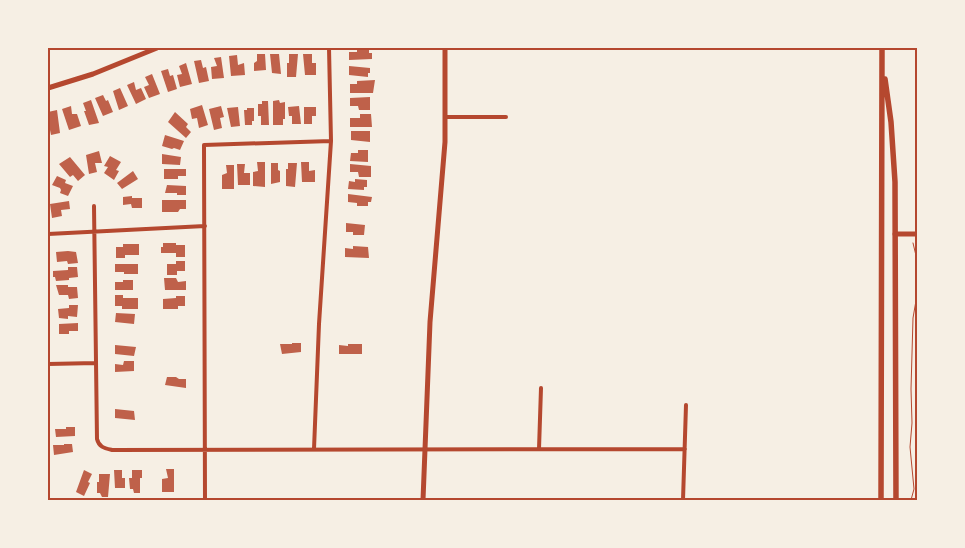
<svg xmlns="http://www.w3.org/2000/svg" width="965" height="548" font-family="Raleway,sans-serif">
<rect width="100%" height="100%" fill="#f6efe4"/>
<path fill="#bf614a" d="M357 49H369V53H372V59L349 60V52H357Z
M257 54H265L266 70 254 71V63L257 61Z
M270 54H279L281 74 272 73Z
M289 54H298L296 77H287V63H289Z
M303 54H312V63H316V75H305Z
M237 55 238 65 244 63 245 75 231 76 229 56Z
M221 57 224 78 212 79 211 67 217 66 214 58Z
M201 60 203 68 206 67 209 81 199 83 194 61Z
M186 63 192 84 180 87 177 75 182 74 179 66Z
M349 66 370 68V73H368V77L349 75Z
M168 69 170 76 173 75 177 89 168 92 161 71Z
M152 74 160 94 149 98 144 87 149 85 145 77Z
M375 80 373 93H350V84H357V81Z
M134 82 136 90 141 88 146 99 136 104 127 85Z
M120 88 128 106 119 110 113 91Z
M103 95 106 101 108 100 113 112 103 116 95 98Z
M370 97V110H359L358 106H350V98Z
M91 100 99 123 89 125 84 111H86L83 103Z
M279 100 280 103 285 102V119H283V125H273V101Z
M262 101H268L269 125H261V116H258V104H262Z
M202 105 208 125 199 128 197 118 192 119 190 109Z
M71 106 72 114H77L81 126 69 130 62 109Z
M221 106 224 117 220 118 222 128 214 130 209 109Z
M299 106 301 124H292V116H289L288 107Z
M238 107 240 126 231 127 227 108Z
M304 107H316V116H312V124H304Z
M247 108H254V121H252V125H245L244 110H247Z
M57 110 60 133 51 135 48 120 50 119 48 112Z
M175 112 188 124 186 127 191 132 186 138 168 122Z
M360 114H371L372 127H350V118H360Z
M351 131H370V142L351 140Z
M165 135 184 141 180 150 174 148 172 149 162 146Z
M358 150H368V162L350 161 351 153H358Z
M99 151 102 163H95L97 172 89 174 86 155Z
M162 154 181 157 180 165 162 164Z
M110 156 121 162 116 170 119 171 114 180 104 173 108 167 104 166Z
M70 157 85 175 78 181 73 175 70 177 59 164Z
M257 162H265V187L253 186V172L258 171Z
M301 162H309V171L315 170V182H302Z
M271 163H278V170L280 171V182L271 184Z
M288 163H297L295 187 286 186V169H288Z
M237 164H245L244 173H250V185H238Z
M350 164 371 166V177H359L358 172H350Z
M226 165H234V189H222V175L227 173Z
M164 169H186V176H178V179H164Z
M133 171 138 179 122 189 117 183Z
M57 176 66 180 65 183 73 186 68 196 60 193 61 190 60 188 52 185Z
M355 179 367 180V187H364V190L348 189 349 181 355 182Z
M167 185 186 186V195H177V193H165Z
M348 194 372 197 371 202H368V206H357V203L348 202Z
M132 196V198H142V208H132L131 204 123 205V197Z
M162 200H186V209H180L178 212H162Z
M69 201 70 209 61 210 62 216 52 218 50 204Z
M346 223 365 225 364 235H353V232H346Z
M163 243H176V245H185V257H176V253H161V247H163Z
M123 244H139V255H125V258H116V247H123Z
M353 246 368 247 369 258 345 257V248L353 249Z
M68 251 76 252 78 263 68 264 67 261 57 262 56 252Z
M176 261H185V271H177V275H167V264H176Z
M115 264H138V274H124V272H115Z
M68 267H77L78 277 69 278V280L56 281 55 277H53V271L68 270Z
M164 278H176L178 282 186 281V290H165Z
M123 280H133V290H115V282H123Z
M56 285H68V287H77L78 298 69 299 68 295H59Z
M115 295H123V298H138V309H122V306H115Z
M176 296H185V306H178V309H163V299L176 298Z
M69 305H78L77 317 68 316V319L59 318 58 309 69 308Z
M116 313 135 314 134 324 115 322Z
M78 323V331H69V334H59V324Z
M292 343H301V352L282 354 280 344H292Z
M348 344H362V354H339V345L348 346Z
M115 345 136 347 134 356 115 354Z
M124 361H134V371L115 372V364L123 365Z
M167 377H176L179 379H186V388L165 385Z
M115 409 134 411 135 420 115 418Z
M66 427H75V436L56 437 55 429H66Z
M64 444H72L73 452 54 455 53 445H64Z
M166 469H174V492H162V479L168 478Z
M84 470 92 474 88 482 90 483 84 496 76 492Z
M114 470H122V478H125V488H115Z
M132 470H142V478H140V493H134L133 489H130L129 478H132Z
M99 474H110L108 497H102L100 493H97V482H99Z"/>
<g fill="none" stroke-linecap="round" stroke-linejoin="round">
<path stroke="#b5482f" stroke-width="1" d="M913 243 918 264
M911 500 914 489 910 447 912 423 911 389 913 318 918 289"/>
<path stroke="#b5482f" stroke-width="4" d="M445 117H506
M94 206 97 439C99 447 104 448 112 450L685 449
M48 234 205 226
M48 364 96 363
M314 449 319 324 331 141 329 48
M539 449 541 388
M205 500 204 145 331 141
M683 500 686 405"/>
<path stroke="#b5482f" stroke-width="5" d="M48 88 93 74 157 48
M895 234H918
M423 500 430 322 445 142V48"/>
<path stroke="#b5482f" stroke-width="5.5" d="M885 79 891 122 895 182 896 500
M881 500 882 48"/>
</g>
<rect width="965" height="548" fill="none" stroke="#f6efe4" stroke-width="98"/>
<rect x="49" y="49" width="867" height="450" fill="none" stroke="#b5482f" stroke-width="2"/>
</svg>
